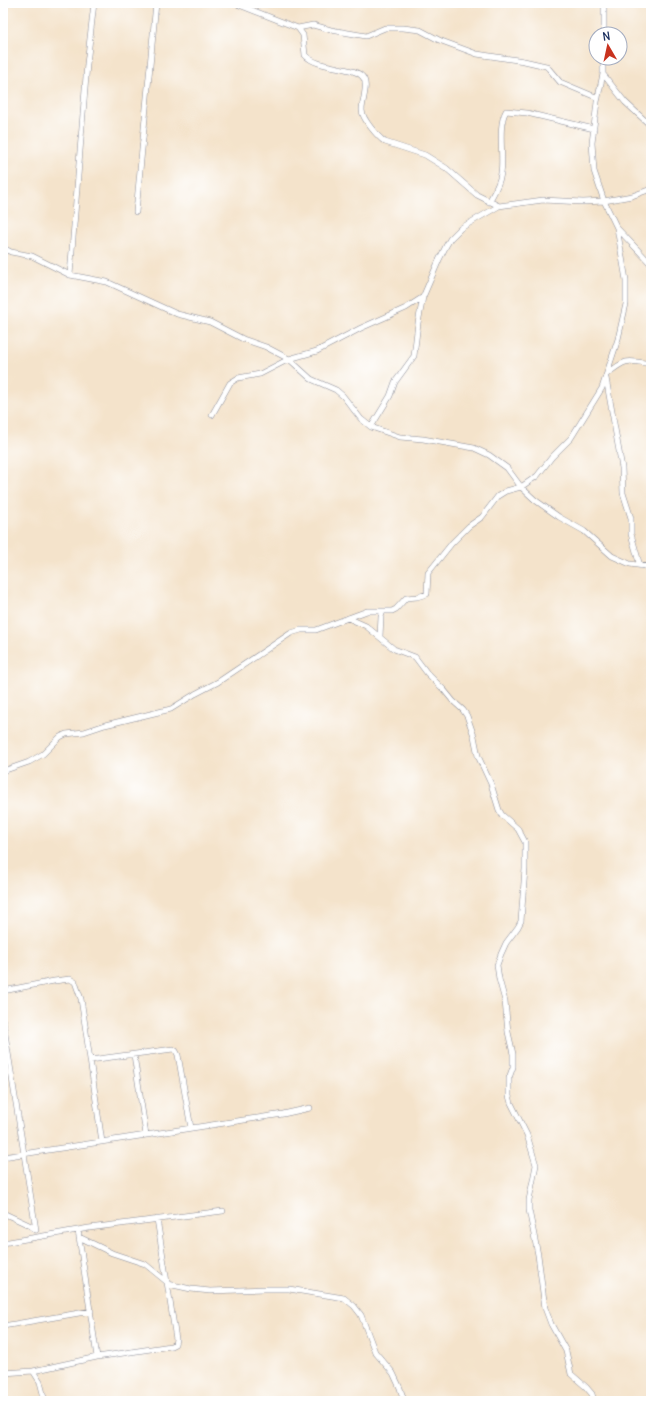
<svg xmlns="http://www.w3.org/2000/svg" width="654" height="1404" font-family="Delius,sans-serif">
<rect width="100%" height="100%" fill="#fff"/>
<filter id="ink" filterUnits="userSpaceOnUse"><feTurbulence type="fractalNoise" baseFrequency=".025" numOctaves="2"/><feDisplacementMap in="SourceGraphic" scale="8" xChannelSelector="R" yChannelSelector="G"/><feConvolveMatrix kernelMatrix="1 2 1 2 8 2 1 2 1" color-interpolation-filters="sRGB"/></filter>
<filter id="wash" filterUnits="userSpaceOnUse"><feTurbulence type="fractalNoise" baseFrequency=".012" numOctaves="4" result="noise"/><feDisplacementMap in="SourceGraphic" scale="16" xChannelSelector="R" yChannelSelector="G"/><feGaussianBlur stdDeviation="0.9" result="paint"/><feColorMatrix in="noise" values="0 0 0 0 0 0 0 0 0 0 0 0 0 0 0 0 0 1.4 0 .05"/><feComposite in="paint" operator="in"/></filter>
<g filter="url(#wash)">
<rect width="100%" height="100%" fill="#f4e3cb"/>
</g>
<g filter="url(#ink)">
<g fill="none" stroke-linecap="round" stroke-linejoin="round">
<defs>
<path id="street" d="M234 3 298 28 303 35 305 55C318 70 357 65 364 79 368 86 362 102 362 110 362 119 378 137 385 142L425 155 446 168 477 195 499 206
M298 28 313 25 331 30 366 36 385 28H403L420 30 439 40 477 54 524 61 546 66 549 69 560 82 598 98
M604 34V3
M603 58V74L597 102 592 143 594 171 604 201 617 228 651 264
M603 74 625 102 651 126
M489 202C494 193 500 183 501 173 504 155 497 127 506 111L527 113 594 129
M136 212 156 3
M3 248 11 252 32 256 70 275 107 282 177 314 210 322 243 339 266 347 289 359 311 379 336 390 343 396 361 419 371 427 400 437 423 439 474 448 489 455 507 468 521 487 535 500 559 517 584 531 612 556 630 564 651 567
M70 275 87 64 94 3
M607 374C627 358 627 360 651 364
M606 378 622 468 623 493 631 518V534L640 566
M212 415 230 383 238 378 260 374 289 359 317 351 361 328 406 308 423 297
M371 427 390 396 395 382 414 356 418 323 423 297 439 260 446 246 450 239 461 228 499 206 543 200 583 202 604 201 632 196 651 189
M348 618 366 626 394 649 415 657 427 673 444 690 453 701 463 710 467 716 474 736 478 756 491 784 499 810 502 815 518 829 525 842V869L521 921 518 927 506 943 501 954 497 965 499 979 505 1001 508 1032 513 1054V1067L509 1078V1096L511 1103 527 1135 536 1165 529 1200V1210L538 1255 545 1308 551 1324 566 1351 571 1374 586 1387 592 1394 594 1401
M380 636 381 617 383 611
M3 771 29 762 43 754 60 737 66 734 84 732 105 725 171 709 195 694 218 682 291 633 301 630H316L367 611H392L396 609 406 598 417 597 427 594 428 573 452 543 469 526 482 517 498 496 506 491 521 487 537 476 552 457 571 438 602 388 618 339 626 304V280L617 228
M3 991 54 981 70 979 75 982 81 999 85 1025 102 1142
M3 1021 36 1230
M134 1055 146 1135
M90 1060 173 1049 176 1051 178 1055 191 1128
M3 1157 283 1114 310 1108
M3 1213 29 1225 36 1230
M78 1230 97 1357
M79 1237 112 1253 145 1264 167 1282
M3 1243 89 1228 223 1211
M168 1284 191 1289 210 1291 265 1289H289L344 1298 354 1306 361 1315 375 1352 393 1373 400 1388 404 1401
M3 1326 91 1311
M33 1371 97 1357 171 1346 175 1344 176 1339 157 1219
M3 1373 33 1371 40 1382 45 1401"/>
</defs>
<use href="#street" stroke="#888994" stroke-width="6"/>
<use href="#street" stroke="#fff" stroke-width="5"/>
</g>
</g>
<rect width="654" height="1404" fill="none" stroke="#fff" stroke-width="16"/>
<g transform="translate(608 46) rotate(351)"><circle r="19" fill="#ffffff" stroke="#a4acbf"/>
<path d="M0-3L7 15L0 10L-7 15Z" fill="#c8321e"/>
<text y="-6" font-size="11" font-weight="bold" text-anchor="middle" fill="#1b2f5e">N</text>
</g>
</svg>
